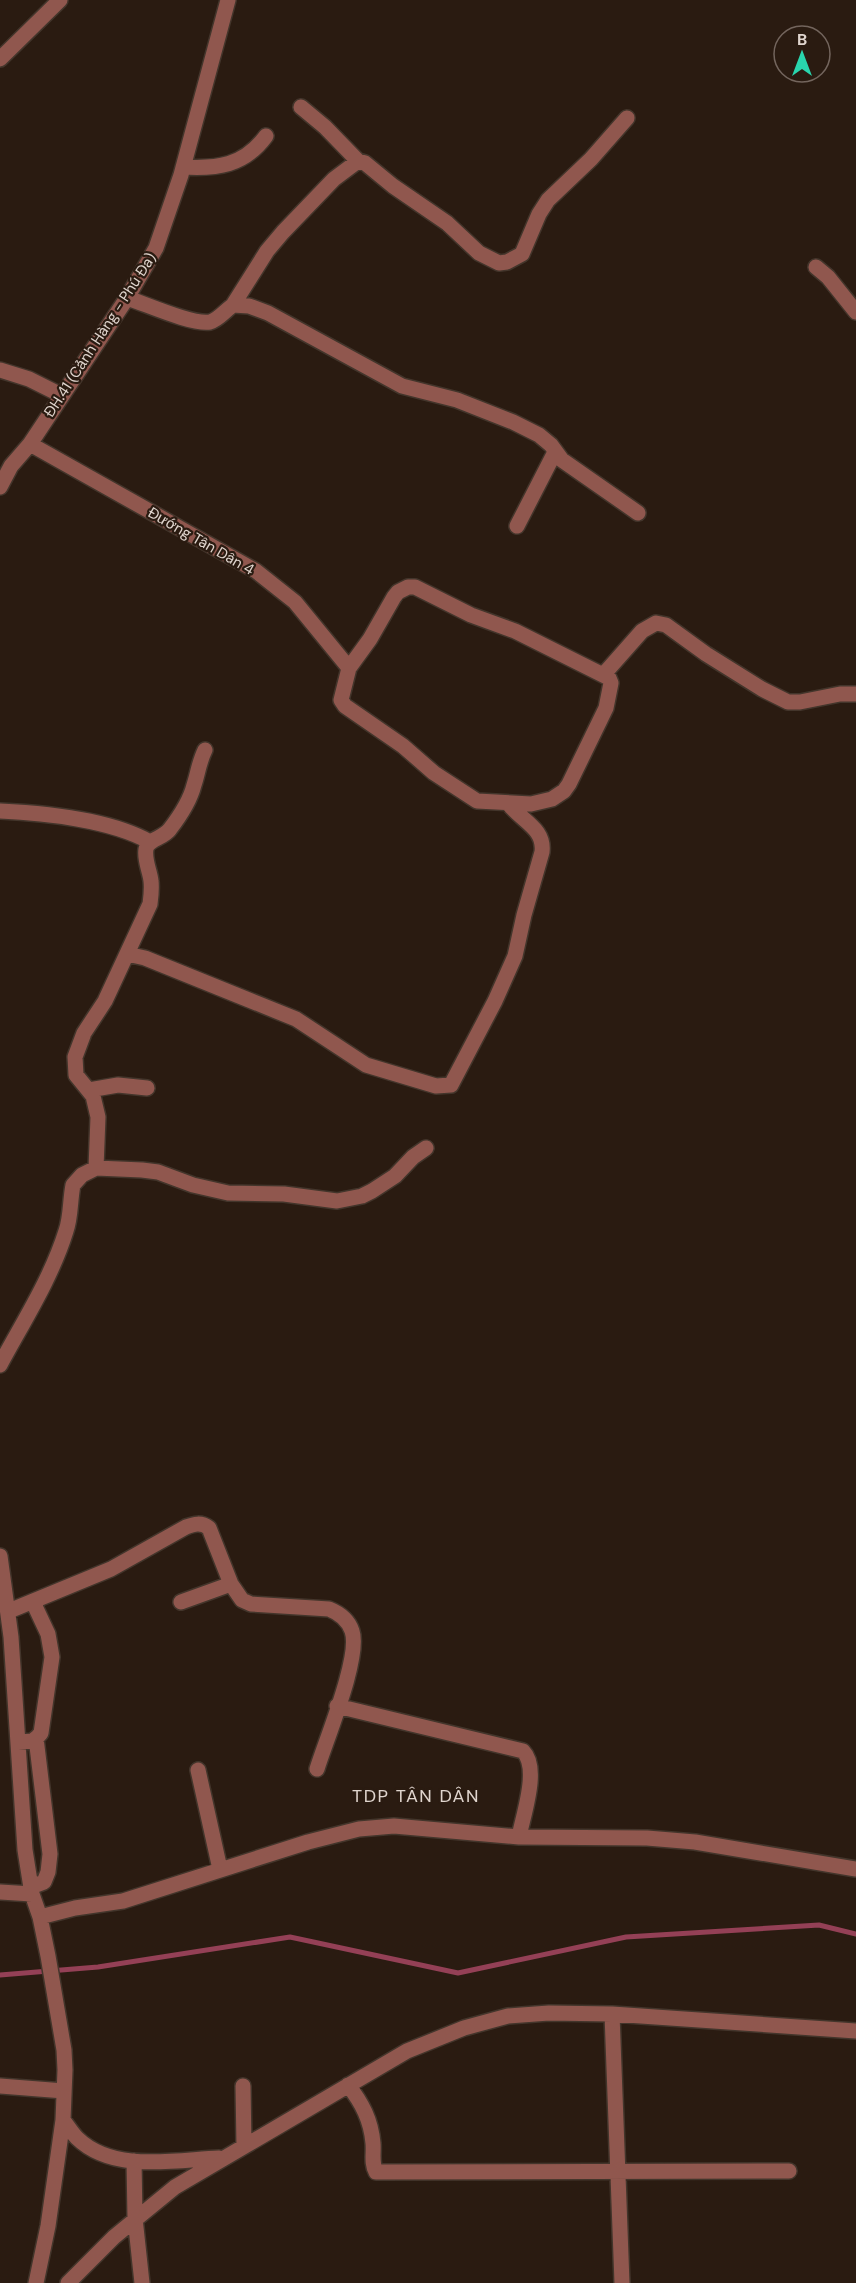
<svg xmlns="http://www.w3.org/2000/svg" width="856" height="2283" font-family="'DM Sans',sans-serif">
<rect width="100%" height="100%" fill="#2a1b11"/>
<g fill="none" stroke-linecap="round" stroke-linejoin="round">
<path stroke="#944056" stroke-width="5" d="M0 1975 98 1967 290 1937 458 1973 626 1937 819 1925 856 1934"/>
<defs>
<path id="minor" d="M0 59 60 0
M301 107 325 127 358 161
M183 167C217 169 244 166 266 136
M816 267 828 277 856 312
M127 298C146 304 192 325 210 322 218 320 226 310 233 305L249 306 268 313 402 386 457 400 513 422 539 435 551 445 562 460 638 513
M233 305 267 251 283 232 334 179 358 161 365 163 393 186 447 223 479 253 499 263 507 262 522 254 539 214 548 200 591 159 627 118
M0 370 29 379 61 395
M30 444 256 571 295 602 349 668
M0 487 11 466 30 444 127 298 156 248 181 175 228 0
M517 526 555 452
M408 587H415L471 615 515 631 609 678 611 683 606 708 569 784 564 791 552 799 531 804 477 801 434 773 403 746 345 706 341 700 349 668 370 639 394 597 398 592Z
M604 674 642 631 656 623 666 625 706 654 762 689 788 702H800L840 694H856
M0 811C45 813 111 820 150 842
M127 954 145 958 296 1019 366 1065 436 1086 451 1085 495 1001 515 956 524 915 542 852C545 828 521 821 508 803
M89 1090 118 1085 147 1088
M96 1168 98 1117 93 1096 76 1075 75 1057 84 1033 105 1001 150 904C151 896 152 889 151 881 150 871 144 860 146 849 148 839 164 838 170 829 180 816 190 801 194 785 198 773 199 762 205 750
M0 1365C23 1322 51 1279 66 1231 71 1217 70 1200 73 1185L82 1175 96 1168 142 1170 158 1172 193 1185 228 1193 284 1194 337 1201 362 1196 372 1191 395 1176 413 1157 426 1148
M0 1556 11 1637 25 1850 32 1894 40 1917 48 1956 64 2050 65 2070 63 2120 48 2226 36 2283
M181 1602 231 1584
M9 1611 111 1569 186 1527C194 1524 201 1522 209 1528L231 1584 242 1600 251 1604 329 1609C339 1613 348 1619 352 1631 361 1656 326 1740 317 1769
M337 1706 523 1751C540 1768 523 1815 519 1837
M18 1742 34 1741 41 1733 52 1657 48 1634 33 1602
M198 1770 220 1869
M31 1887 44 1882 48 1872 50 1854 36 1738
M0 1892 32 1894
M40 1917 75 1908 123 1901 308 1842 359 1829 394 1826 519 1837 647 1838 695 1842 856 1869
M612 2014 622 2283
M348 2085C362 2103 371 2120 373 2143 374 2153 371 2163 376 2172L789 2171
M0 2086 64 2091
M243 2086 244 2146
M63 2120C68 2126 72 2133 77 2138 113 2173 174 2160 219 2158
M134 2161 135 2218 142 2283
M68 2283 114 2237 175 2187 407 2051 464 2028 508 2016 549 2013 612 2014 856 2031"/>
</defs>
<use href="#minor" stroke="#43352b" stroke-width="18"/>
<use href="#minor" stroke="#90574e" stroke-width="15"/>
</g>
<g text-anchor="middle" stroke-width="4.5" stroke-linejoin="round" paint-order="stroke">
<g font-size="15" fill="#e0d5ce" stroke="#2a1b11">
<text transform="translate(100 335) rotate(-57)" y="5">ĐH.41 (Cảnh Hàng - Phú Đa)</text>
<text transform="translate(201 541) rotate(30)" y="5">Đướng Tân Dân 4</text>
</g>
<g font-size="18" letter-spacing="1.5" fill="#e0d5ce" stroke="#2a1b11">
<text x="416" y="1802">TDP TÂN DÂN</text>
</g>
</g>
<g transform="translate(802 54)"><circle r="28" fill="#2a1b11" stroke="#73655d" stroke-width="1.5"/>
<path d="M0-4.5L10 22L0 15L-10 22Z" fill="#29d5ad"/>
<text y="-9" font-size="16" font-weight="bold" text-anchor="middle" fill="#e0d5ce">B</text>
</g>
</svg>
